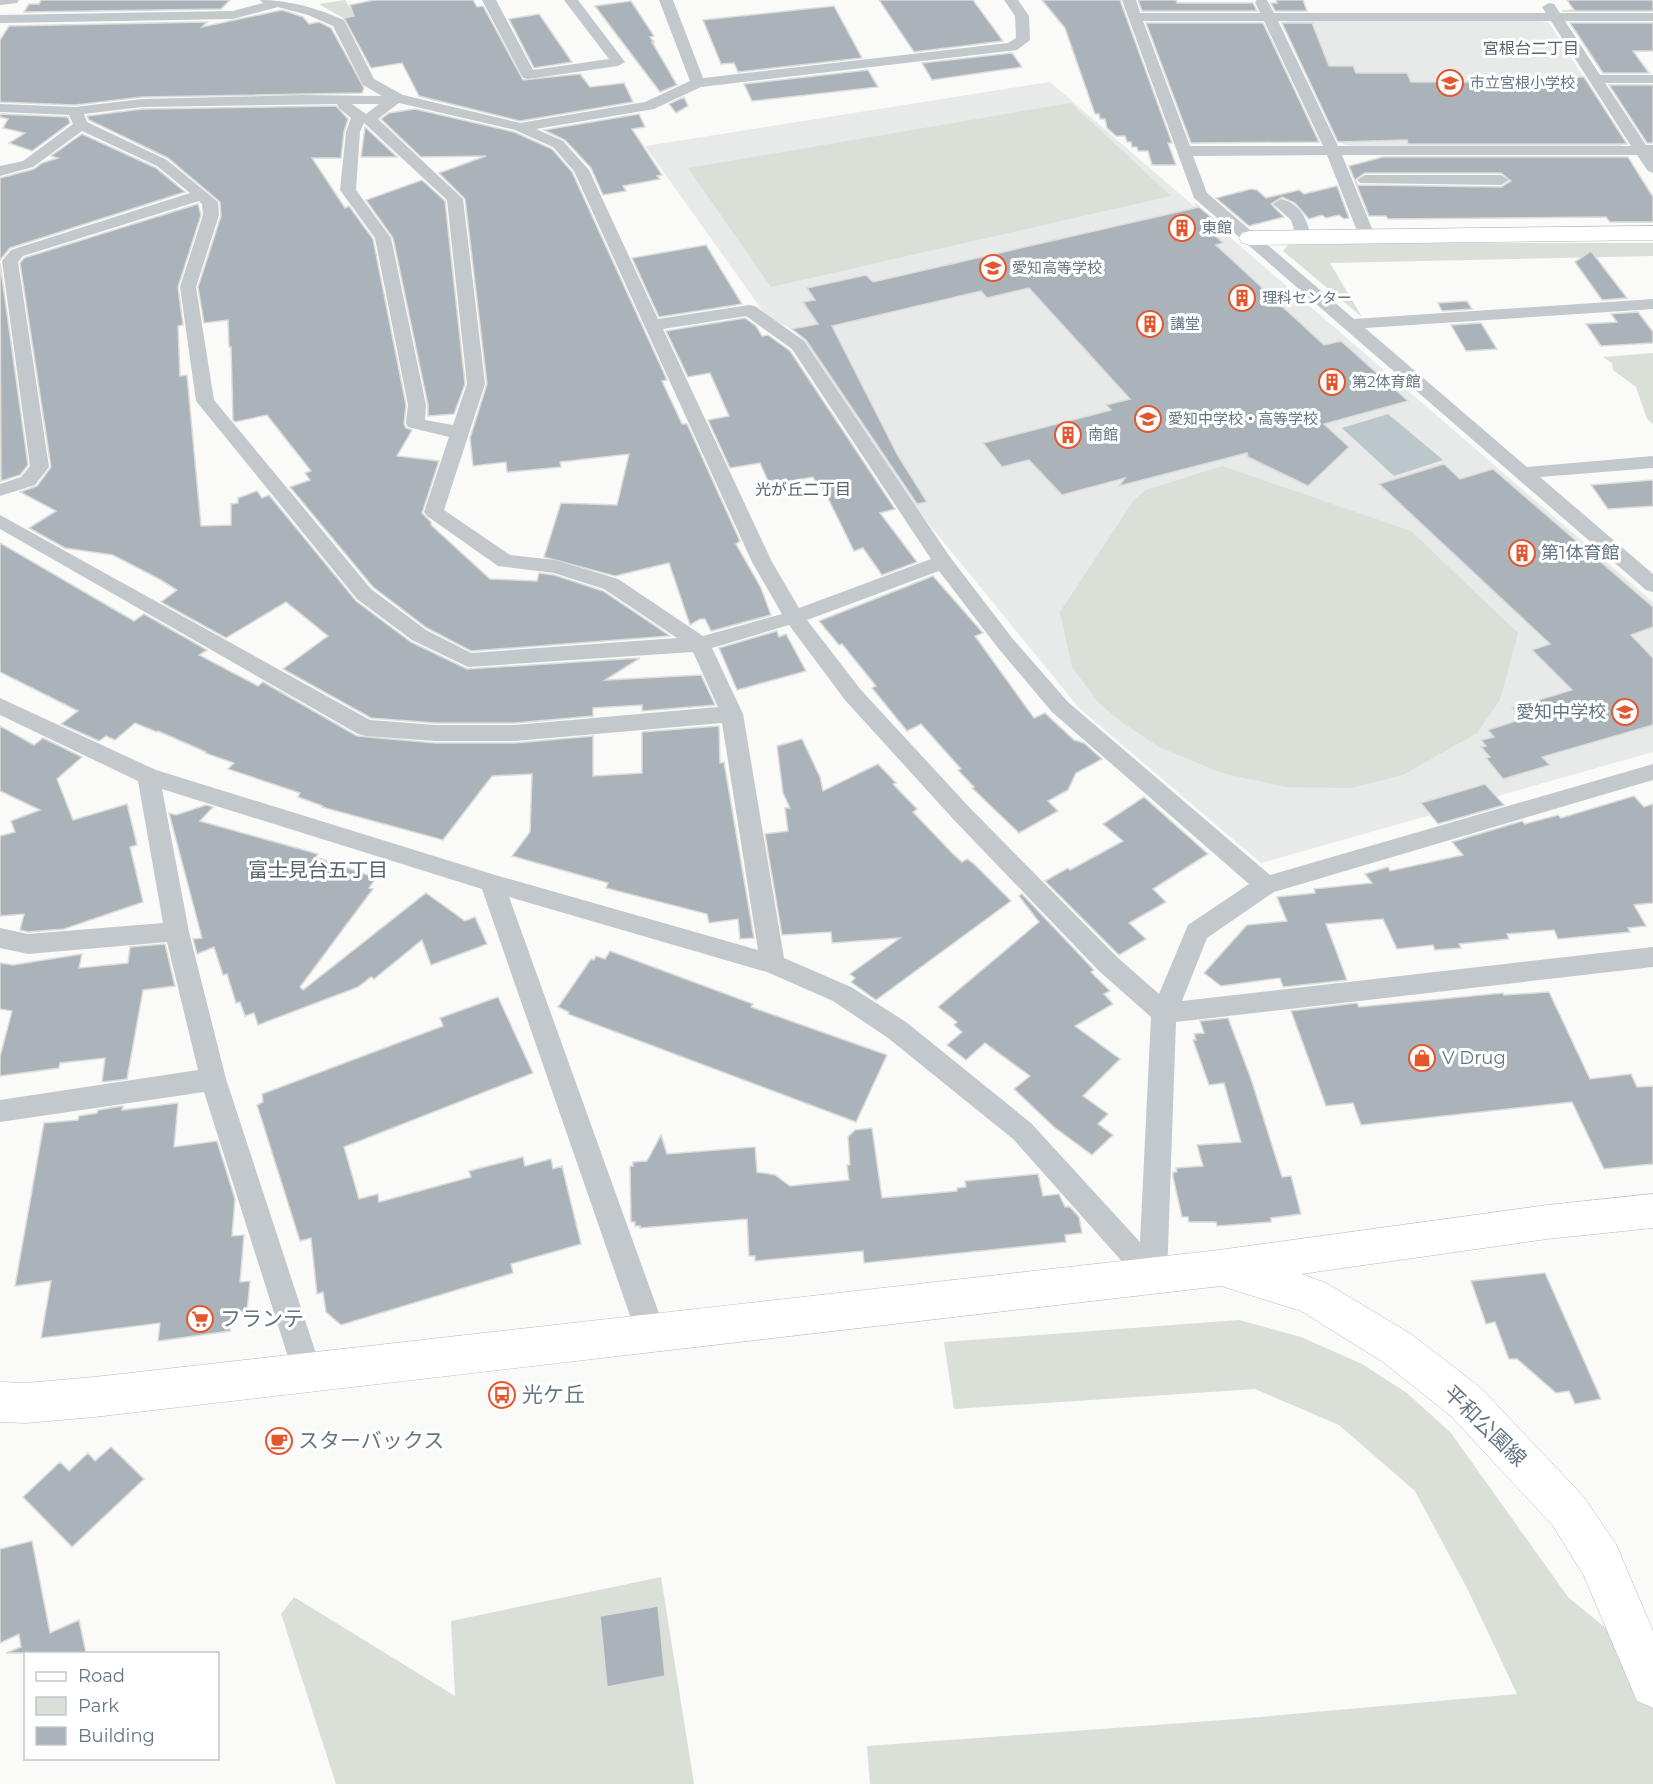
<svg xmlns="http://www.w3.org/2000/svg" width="1653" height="1784" font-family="Montserrat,'Noto Sans JP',sans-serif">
<rect width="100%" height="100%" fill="#fafaf8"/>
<path fill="#e8e9e9" d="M1289 20 1541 21 1549 23 1625 143 1620 146 1355 147 1343 144 1283 24Z
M1050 82 1653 602V752L1261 863 1079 708 915 507 797 332 767 317 645 146Z"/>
<path fill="#dadfd7" d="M345 0 358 21 350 22 319 4Z
M1071 103 1171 196 771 287 688 168Z
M1290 243H1653V256L1330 263 1362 317 1283 251Z
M1653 353V424L1647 419 1636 387 1613 370 1612 363 1603 357Z
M1222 466 1411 531 1518 633 1500 700 1477 733 1403 775 1351 788 1286 787 1222 773 1159 747 1120 721 1098 702 1072 667 1060 612 1134 500 1146 490Z
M1239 1320 1301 1337 1362 1364 1407 1393 1451 1433 1568 1597 1653 1667V1784H870L867 1746 1237 1719 1517 1694 1468 1590 1415 1491 1339 1425 1255 1389 954 1409 944 1342Z
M661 1577 694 1784H336L281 1614 294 1597 455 1696 451 1621Z"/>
<path fill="#bbc7cb" d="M1388 414 1443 460 1394 476 1342 428Z"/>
<path fill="#aab3b9" stroke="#dcdcda" stroke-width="1.5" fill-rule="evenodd" d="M41 0H230L221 9 24 12 29 4H39Z
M374 0H473L477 7 483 6 523 80 580 74 590 87 624 83 633 102 520 121 419 96 402 63 371 68 344 18 354 16 350 5Z
M879 0H973L1003 41 914 52Z
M1042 0H1120L1172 143H1168L1176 165H1152L1148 151H1138L1137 147H1132L1131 142H1127L1125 136H1116L1107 128 1105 119H1100L1099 114H1095L1065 28Z
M1138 0H1176L1177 3H1253L1257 11H1142Z
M1276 0H1303L1307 11H1275L1271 3H1277Z
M1567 0H1653V11H1562L1574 10Z
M631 1 654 36 650 37 654 42H652L677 85 660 92 595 6Z
M834 6 862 58 738 72 734 63 721 64 703 20Z
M282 10 303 17 309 24 319 22 331 28 364 88 362 93 142 97 75 105 0 102V40L9 26 207 22 202 27Z
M539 14 572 62 534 68 509 19Z
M1146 23H1263L1319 142 1191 143Z
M1282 23H1312L1329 66H1353L1356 73H1407L1411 82H1569L1566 77H1584L1627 144H1408L1407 140 1338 142Z
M1570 23H1653V51H1633L1649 73H1603Z
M1012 53 1022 67 932 80 922 63Z
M868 70 878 87 752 101 744 84Z
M1609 85H1653V143H1647Z
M684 97 688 106 676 113 669 104Z
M336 106 348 119 344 132 341 158H312L345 208 349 206 373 239 406 405 404 424 406 428 412 430 397 456 439 461 422 513 431 522V525L490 579 537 581 539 573 554 575 603 591 670 636 471 651 427 628 373 587 290 487 310 480 305 473 311 471 267 415 235 422 233 420 231 347H229L228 320 204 323 198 287 221 216 220 202 168 158 89 120 87 116 142 109Z
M415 109 514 132 552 149 572 172 667 380 662 381 682 424H687L740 541 736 544 761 588 771 615 711 631 705 619H700L690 625 669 563 615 576 544 557 561 503 617 505 629 454 560 462 561 467 530 470 507 472 506 462 473 466 470 438 487 384 465 199 439 173 486 156 421 157 381 119 389 113Z
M0 114 68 117 70 123 32 151 9 143 25 133 3 128 8 119 0 117Z
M639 114 645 127 632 129 662 175 657 176 660 179 623 186 626 191 603 195 591 168 565 140 544 130Z
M365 127 397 157H361Z
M82 134 156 168 185 192 10 248 0 260V178L34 169 42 163 58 158 51 156Z
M1383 157H1628L1653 197V222H1610L1606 217 1388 219 1386 216H1369L1349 166ZM1365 173H1501L1511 181 1501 187 1358 185 1355 180Z
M422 180 445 201 465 384 454 414 428 416V405L393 238 366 200Z
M1337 186 1349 218 1344 219 1339 215 1326 218 1322 215 1309 219 1295 203 1282 197 1271 204 1284 217 1249 226 1216 198 1251 189 1257 190 1266 198 1299 190 1304 194Z
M1194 203 1228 231 1216 236 1223 243 1216 245 1324 345 1341 341 1408 401 1324 424 1349 447 1308 486 1248 457 1247 453 1119 486 1125 478 1062 495 1029 460 1002 467 983 443 1111 410 1106 405 1130 399 1029 288 987 298 981 291 832 326 898 456 927 502 917 504 806 340 792 329 818 324 803 302 815 300 807 288 866 275 873 282 1199 207Z
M198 204 201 215 178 287 183 325 178 326 180 376 187 375 201 526 231 525V504L238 503V498L257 491 262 498 269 495 356 601 411 642 467 669 640 658 605 680 701 675 715 705 642 711V705L593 708V716L515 723H435L371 718 283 669 328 636 286 602 226 638 161 602 177 590 161 580 113 555 65 548 29 528 56 511 20 492 37 486 51 467 20 263 24 258Z
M706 245 742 304 659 317 632 258Z
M1591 251 1627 298 1602 300 1575 262Z
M0 263 28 465 20 475 1 481Z
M1467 301 1472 309 1442 311 1438 303Z
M1638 312 1653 332V343L1601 346 1586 324 1617 322 1611 314Z
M745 318 756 326 762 336 768 335 790 351 895 509 880 513 917 562 882 575 863 548 854 551 822 486 818 487 813 477 780 483 778 480 768 481 760 463 730 468 708 420 729 416 710 373 688 377 666 331Z
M1481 323 1497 349 1466 351 1451 325Z
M1444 464 1460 479 1493 469 1653 607V627L1631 635 1653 658V725L1542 757 1550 765 1503 779 1486 758 1490 757 1481 747 1486 746 1481 740 1494 737 1488 730 1522 719 1512 708 1572 690 1532 650 1550 644 1379 484Z
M1653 480V506L1608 509 1591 485Z
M0 543 134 621 144 614 207 650 199 655 258 686 263 682 357 736 435 743H515L593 736V776L642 773V732L719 726 720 763 724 762 754 938 740 939 738 919 709 923 707 914 606 888 608 883 512 856 530 832 532 774 492 776 443 840 322 807 323 806 298 797 300 793 228 769 234 763 205 753 206 752 158 731 157 732 135 723 115 740 106 736 99 741 61 724 78 711 0 672Z
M933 576 983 633 975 636 1034 718 1045 713 1074 740 1084 743 1102 759 1076 773 1068 790 1048 801 1058 811 1019 833 972 788 974 787 958 770 961 769 921 724 907 731 872 688 876 686 842 644 839 645 819 621Z
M777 631 779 637 786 634 806 671 737 690 719 648Z
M0 726 34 745 43 738 82 757 57 779 73 820 127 804 137 845 130 847 143 902 64 929 28 932 20 930 24 914 0 916V836L15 832 11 821 40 810 0 791Z
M802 739 820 777 823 791 878 764 896 783 893 784 917 809 913 812 952 853 962 862 967 859 974 864 1011 901 876 1000 851 982 855 978 850 974 900 938 832 943 831 932 782 935 765 834 788 831 785 808H790L783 793 777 746Z
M1485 784 1504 805 1438 824 1421 803Z
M1634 796 1644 807 1653 804V903L1634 905 1646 926 1628 928 1630 932 1558 939 1554 930 1507 934 1509 939 1459 944 1461 948 1435 950 1433 945 1397 949 1383 919 1326 924 1347 980 1283 987 1280 978 1221 986 1204 973 1247 925 1287 921 1277 897 1315 893 1314 889 1372 883 1365 874 1388 867 1390 871 1463 855 1452 842 1519 822 1522 821 1525 824 1558 815 1561 818Z
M1144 797 1208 854 1153 889 1166 902 1129 923 1146 939 1119 955 1045 881 1068 868 1070 870 1123 841 1103 824Z
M206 805 213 807 200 821 318 854 316 857 376 878 369 888 373 889 300 987 303 990 426 893 465 921 475 917 487 944 431 965 422 940 374 979 371 977 358 987 258 1025 254 1013 245 1016 240 1002 236 1003 227 974 223 975 214 947 197 954 193 939 202 938 169 813 176 815Z
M1022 894 1094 970 1091 972 1110 991 1104 994 1113 1004 1075 1026 1120 1059 1083 1096 1108 1114 1098 1124 1113 1135 1092 1155 1054 1127 1014 1089 1030 1076 985 1043 966 1060 947 1045 962 1032 954 1025 957 1022 938 1007 1039 922 1019 896Z
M165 944 175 986 143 990 127 1079 102 1082 105 1058 60 1063 59 1068 0 1076V1057L12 1011 0 1009V963L13 965 82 954 79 968 128 963 130 947Z
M610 951 753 1004 751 1007 887 1055 856 1122 568 1014 569 1012 558 1007 591 959 594 960 596 956 605 959Z
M1549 992 1590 1079 1631 1074 1637 1087 1653 1086V1164L1604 1169 1572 1102 1361 1125 1353 1103 1326 1106 1291 1011 1357 1003 1359 1007 1503 993 1504 995Z
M498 997 533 1073 344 1147 359 1199 378 1194 379 1202 471 1177 469 1171 523 1157 525 1166 551 1159 553 1169 562 1166 581 1244 511 1264 513 1273 341 1325 326 1312 323 1292 317 1294 311 1238 300 1241 257 1105 263 1102 262 1094 443 1026 440 1018Z
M1228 1018 1251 1079 1282 1177 1291 1176 1301 1214 1271 1218V1222L1217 1226 1216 1222H1189L1188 1217H1182L1173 1177V1172H1177L1176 1168 1203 1166 1197 1145 1241 1142 1224 1083 1209 1085 1193 1040H1196L1194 1034 1204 1033 1200 1021Z
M178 1103 174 1147 217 1141 235 1199 232 1236 244 1235 240 1282 250 1281 247 1311 232 1313 230 1331 158 1341 160 1323 41 1338 51 1281 15 1286 44 1123 78 1120 79 1116 97 1113 98 1110 123 1106 122 1110Z
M872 1128 882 1198 957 1191V1188L966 1187 965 1181 1038 1174 1043 1196 1059 1194 1065 1207H1070L1079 1217 1082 1233 1065 1235 1066 1242 864 1263 863 1251 755 1261V1256H749L747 1219 640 1228V1226H635V1222H631L630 1166H633V1162L647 1161 661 1135 667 1154 755 1147 757 1172 775 1175 790 1186 849 1180 847 1165H850L848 1137 855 1130Z
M1545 1273 1601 1399 1575 1404 1569 1391 1556 1393 1517 1359H1509L1495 1322 1486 1324 1471 1281Z
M111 1447 144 1479 72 1547 23 1497 60 1462 69 1471 88 1453 95 1461Z
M32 1541 50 1633 79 1620 86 1653H6L21 1647 19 1634 0 1643V1549Z
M658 1606 665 1676 607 1687 600 1616Z"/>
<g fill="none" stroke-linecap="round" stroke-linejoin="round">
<defs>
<path id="secondary" d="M1653 226V240L1250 245 1242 243 1239 238 1242 233 1250 231Z
M1653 1194V1228L1547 1239 1301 1274 1326 1283 1411 1334 1481 1388 1583 1496 1616 1544 1653 1631V1708L1637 1701 1584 1576 1553 1526 1451 1416 1383 1362 1301 1311 1221 1286 94 1417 26 1423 0 1422V1382L26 1383 94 1377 1219 1250 1547 1205Z"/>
</defs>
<use href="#secondary" stroke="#b3babf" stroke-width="1"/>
<path fill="#c3c8cc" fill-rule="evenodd" d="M0 0H19L17 3 0 5Z
M260 0C290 0 316 8 344 20L374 79 403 95 520 123 645 102 690 81 659 0H673L703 78 1008 43 1016 38 1015 16 1004 0H1018L1029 16 1030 40 1017 50 701 87 654 109 536 129 563 141 589 170 658 319 749 305 755 306 804 341 950 557 1012 638 1068 702 1270 875 1653 764V780L1274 892 1207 938 1182 1001 1653 947V967L1176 1022 1167 1276 1163 1285 1153 1289 1143 1285 1013 1139 888 1038 833 1001 767 972 509 897 666 1333 661 1343 651 1347 641 1343 636 1333 482 889 162 789 189 932 226 1079 322 1372 318 1382 307 1386 296 1382 204 1092 0 1122V1100L198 1070 167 942 28 954 0 948V928L28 934 163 923 138 781 0 715V698L156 770 492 874 758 950 722 723 515 741H435L366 736 358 734 0 529V515L370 720 435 725H515L718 707 693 652 468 667 412 640 357 599 196 401 180 287 203 215 202 204 199 201 23 256 18 262 49 467 35 485 0 496V484L21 477 30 466 2 261 11 250 190 193 157 166 82 131 33 167 0 176V166L23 161 73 124 69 115 0 112V104L75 107 142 99 303 95 382 96 363 85 333 26 308 15 278 7 233 19 0 23V15L233 11 263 3ZM399 103 515 130 553 147 574 171 752 562 782 614 703 636 618 579 555 560 510 555 444 510 485 384 463 199 378 119ZM337 104 339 108 351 118 346 132 340 190 375 238 408 405 406 423 408 427 449 437 424 512 427 516 498 566 554 573 604 589 677 638 471 653 426 630 371 589 214 400 196 287 219 215 218 202 167 160 87 122 84 114 142 107ZM352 104H379L366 114ZM364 123 447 200 467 384 453 425 425 420 426 405 391 238 356 190 360 132ZM746 316 792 349 931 559 799 608 772 562 663 329ZM939 571 998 648 1052 712 1249 884 1188 925 1159 994 1117 957 970 808 861 690 807 620ZM789 625 845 700 954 820 1099 971 1151 1017 1140 1242 1031 1123 906 1022 851 987 784 958 743 714 712 648Z
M482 0H496L533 70 609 59 564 0H578L625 62 618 66 528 79 523 78Z
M1122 0H1136L1140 13H1260L1255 2 1257 0H1267L1274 13H1546L1542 7 1549 3 1554 4 1560 13H1653V21H1565L1600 75H1653V83H1605L1646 145H1653V173L1648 171 1637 155H1342L1375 236 1367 241 1359 236 1327 155 1193 156 1207 193 1354 319 1653 299V309L1365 328 1527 467 1653 456V468L1540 477 1653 574V592L1646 590 1194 198ZM1143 21H1264L1323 146H1190ZM1278 21H1551L1631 146H1338Z
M1365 175H1501L1509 180 1501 185 1360 183 1357 180Z
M1281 199C1301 204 1307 219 1311 237L1309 240H1297L1291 220 1273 204Z"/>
<use href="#secondary" fill="#fff" fill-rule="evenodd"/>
</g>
<defs>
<symbol id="school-ring" viewBox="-11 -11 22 22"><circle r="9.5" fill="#fff" stroke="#e4572e" stroke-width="1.5"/><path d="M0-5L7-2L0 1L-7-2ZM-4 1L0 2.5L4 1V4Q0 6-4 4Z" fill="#e4572e"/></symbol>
<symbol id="building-ring" viewBox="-11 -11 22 22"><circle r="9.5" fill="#fff" stroke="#e4572e" stroke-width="1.5"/><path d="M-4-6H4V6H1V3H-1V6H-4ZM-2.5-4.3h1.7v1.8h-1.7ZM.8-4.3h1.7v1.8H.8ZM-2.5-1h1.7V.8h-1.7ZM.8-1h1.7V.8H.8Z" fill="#e4572e"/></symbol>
<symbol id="shop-ring" viewBox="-11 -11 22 22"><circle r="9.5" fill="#fff" stroke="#e4572e" stroke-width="1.5"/><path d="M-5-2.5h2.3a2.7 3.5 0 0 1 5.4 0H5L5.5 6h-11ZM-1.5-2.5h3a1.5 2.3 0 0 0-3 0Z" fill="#e4572e"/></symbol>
<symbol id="supermarket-ring" viewBox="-11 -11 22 22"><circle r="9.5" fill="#fff" stroke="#e4572e" stroke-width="1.5"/><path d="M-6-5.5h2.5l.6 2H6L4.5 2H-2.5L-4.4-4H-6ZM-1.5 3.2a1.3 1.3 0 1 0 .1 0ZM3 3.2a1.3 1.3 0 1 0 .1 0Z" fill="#e4572e"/></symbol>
<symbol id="bus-ring" viewBox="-11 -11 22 22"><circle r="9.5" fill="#fff" stroke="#e4572e" stroke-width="1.5"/><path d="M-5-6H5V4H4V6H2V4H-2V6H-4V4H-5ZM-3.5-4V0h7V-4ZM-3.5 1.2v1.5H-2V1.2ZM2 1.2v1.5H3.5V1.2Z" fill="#e4572e"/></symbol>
<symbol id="cafe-ring" viewBox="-11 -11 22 22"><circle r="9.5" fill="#fff" stroke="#e4572e" stroke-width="1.5"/><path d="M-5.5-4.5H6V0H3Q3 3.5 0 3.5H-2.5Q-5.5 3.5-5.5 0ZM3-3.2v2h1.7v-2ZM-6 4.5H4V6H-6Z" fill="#e4572e"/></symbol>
</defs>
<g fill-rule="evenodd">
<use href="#school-ring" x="1435" y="68" width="30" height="30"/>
<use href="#building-ring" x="1167" y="213" width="30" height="30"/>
<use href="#school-ring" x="978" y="253" width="30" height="30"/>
<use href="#building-ring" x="1227" y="283" width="30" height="30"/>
<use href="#building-ring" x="1135" y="309" width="30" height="30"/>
<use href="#building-ring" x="1317" y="367" width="30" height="30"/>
<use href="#school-ring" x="1133" y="404" width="30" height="30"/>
<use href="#building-ring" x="1053" y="420" width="30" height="30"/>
<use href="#building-ring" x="1507" y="538" width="30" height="30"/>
<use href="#school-ring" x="1610" y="697" width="30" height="30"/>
<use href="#shop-ring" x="1407" y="1043" width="30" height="30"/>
<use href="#supermarket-ring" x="185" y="1304" width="30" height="30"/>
<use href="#bus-ring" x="487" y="1380" width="30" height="30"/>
<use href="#cafe-ring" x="264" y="1426" width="30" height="30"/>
</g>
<g text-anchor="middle" stroke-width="6" stroke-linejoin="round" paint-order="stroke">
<g font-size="15" fill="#657683" stroke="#fff" text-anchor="start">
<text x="1470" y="88">市立宮根小学校</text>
<text x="1202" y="233">東館</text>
<text x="1012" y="273">愛知高等学校</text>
<text x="1262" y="303">理科センター</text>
<text x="1170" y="329">講堂</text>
<text x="1352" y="387">第2体育館</text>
<text x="1168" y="424">愛知中学校・高等学校</text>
<text x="1088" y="440">南館</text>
</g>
<g font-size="16" fill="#57646e" stroke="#fff">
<text x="1531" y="54">宮根台二丁目</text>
<text x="803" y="495">光が丘二丁目</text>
</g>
<g font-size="18" fill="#657683" stroke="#fff" text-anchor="start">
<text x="1541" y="559">第1体育館</text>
<text x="1606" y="718" text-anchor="end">愛知中学校</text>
<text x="1442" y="1064">V Drug</text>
</g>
<g font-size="20" fill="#57646e" stroke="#fff">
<text x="318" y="877">富士見台五丁目</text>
</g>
<g font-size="21" fill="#657683" stroke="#fff" text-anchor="start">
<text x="220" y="1326">フランテ</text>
<text x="522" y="1402">光ケ丘</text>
<text x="298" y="1448">スターバックス</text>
</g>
<g font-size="21" fill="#657683" stroke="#fff">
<text transform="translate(1485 1426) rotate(44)" y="7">平和公園線</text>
</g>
</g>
<rect x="24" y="1652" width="195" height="108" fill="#ffffff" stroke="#c1c8cd" stroke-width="1.5"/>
<rect x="36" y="1672" width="30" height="9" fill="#ffffff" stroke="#c1c8cd" stroke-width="1.5"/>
<text x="78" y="1682" font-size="18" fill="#657683">Road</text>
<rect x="36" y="1697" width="30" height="18" fill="#dadfd7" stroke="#c1c8cd" stroke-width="1.5"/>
<text x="78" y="1712" font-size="18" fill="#657683">Park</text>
<rect x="36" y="1727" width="30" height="18" fill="#aab3b9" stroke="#c1c8cd" stroke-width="1.5"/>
<text x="78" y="1742" font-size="18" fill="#657683">Building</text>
</svg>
